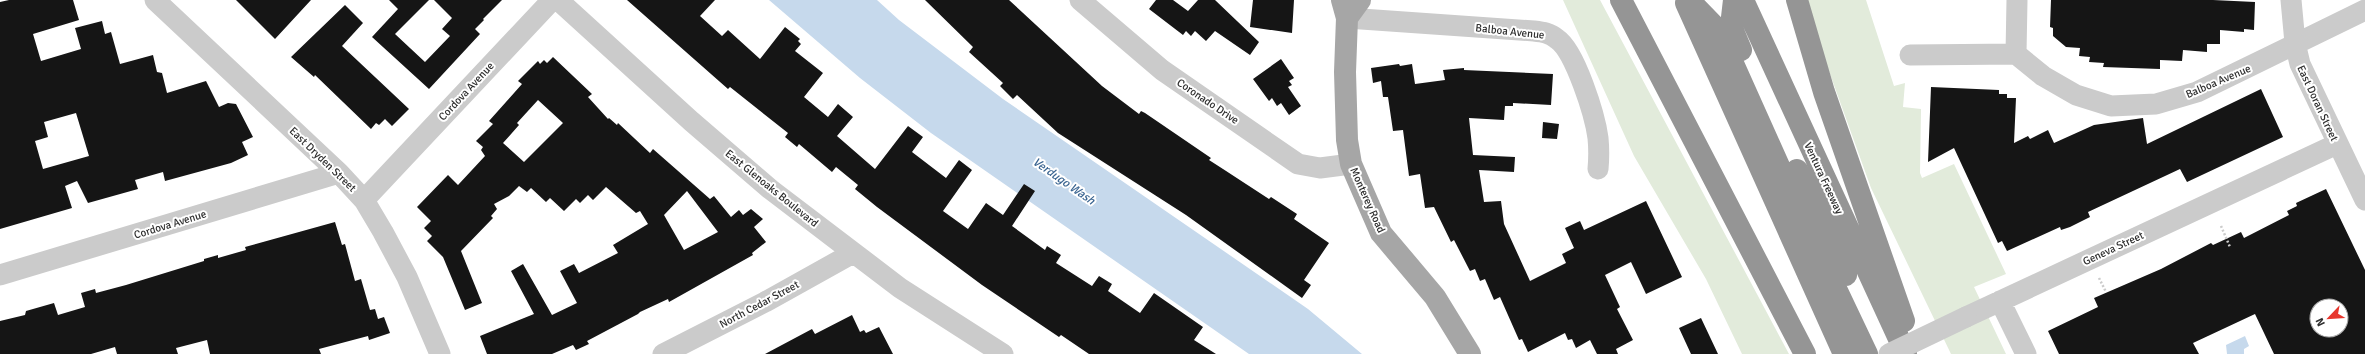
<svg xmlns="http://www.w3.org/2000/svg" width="2365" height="354" font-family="Signika,sans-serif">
<rect width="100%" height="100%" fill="#fff"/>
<path fill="#e2ebdb" d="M1563 0H1600L1789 354H1742L1706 279 1634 156Z
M1808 0H1866L1894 86 1905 83 1903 107 1921 109 1920 173 1922 178 1954 164 2006 274 1974 287 2006 354H1951L1871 188 1821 49Z"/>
<path fill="#c6d9ec" d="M769 0H877L899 20 1003 99 1308 309 1362 354H1249L931 133 860 78Z
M2245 336 2249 346 2244 349V354H2227L2226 345Z"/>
<path fill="#151515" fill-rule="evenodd" d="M9 0H73L79 20 33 34 41 61 81 49 75 28 102 21 105 34 111 32 120 64 153 55 157 72 162 73 167 93 206 81 219 107 228 103 236 104 253 137 242 142 248 155 231 163 165 181 163 172 135 180 138 189 88 203 77 181 65 186 72 208 0 229V2ZM76 113 89 156 43 169 35 141 48 137 44 122Z
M236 0H311L275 39Z
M389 0H429L395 34 425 62 450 36 442 29 452 18 434 0H502L483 19 484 20 475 29 480 34 429 89 372 37 398 9Z
M627 0H715L700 16 722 36 728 30 760 59 785 27 800 39 798 41 801 44 795 51 823 73 804 97 828 117 838 104 853 117 837 136 875 169 908 126 923 137 912 152 946 178 959 160 972 170 943 211 968 229 986 203 1003 215 1024 184 1035 191 1012 226 1045 250 1047 246 1061 255 1056 263 1092 286 1099 276 1112 284 1108 291 1140 313 1154 293 1203 327 1194 340 1216 354H1089L1061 335 1059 337 982 285 877 207 855 189 858 185 836 167 832 172 799 144 797 147 785 137 788 133 730 87 728 89Z
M925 0H1009L1102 86 1139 114 1141 111 1145 113 1211 158 1209 160 1223 169 1269 199 1271 197 1297 214 1294 219 1329 243 1304 280 1311 285 1302 298 1186 215 1058 133 1017 95 1013 99 1000 86 1003 83 969 52 973 47Z
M1156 0H1173L1188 11 1198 0H1215L1259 42 1250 55 1215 31 1206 41 1195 31 1191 36 1186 31 1183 35 1149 9Z
M1253 0H1294L1292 33 1250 27Z
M2051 0H2213L2255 2 2254 30 2244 29V32L2220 30V44H2207V52L2183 50 2182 61 2160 60V69L2103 67 2104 63 2089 62 2090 57 2079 56 2080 48 2066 47 2053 36V28L2050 27Z
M345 5 363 23 342 46 409 109 392 126 385 119 379 125 376 123 371 129 315 75 314 77 291 57Z
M553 57 592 94 588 97 608 119 609 118 617 125 618 123 650 153 653 149 710 199 714 196 731 217 739 210 743 215 751 209 763 219 754 227 766 242 752 253 753 255 669 302 668 299 640 312 638 314 587 341 589 344 576 350 573 345 552 354H487L480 336 534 314 511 271 523 264 552 315 577 303 560 271 574 264 579 273 618 253 613 245 648 224 640 211 636 213 606 187 593 200 588 195 580 203 576 199 564 211 550 198 546 202 531 188 527 192 519 186 509 196 494 204 497 209 491 216 493 218 461 251 482 303 465 310 443 257 427 241 432 236 424 228 431 221 417 207 448 175 458 185 485 156 481 150 483 147 476 141 493 124 489 121 522 84 518 81 538 61 540 64 544 60 547 63ZM538 100 563 123 524 162 503 143 519 125 517 123ZM687 191 718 232 684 250 664 215Z
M1281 59 1294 78 1289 81 1292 85 1288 87 1301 106 1289 115 1281 103 1277 106 1272 98 1269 101 1253 79Z
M1399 64 1400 66 1412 64 1415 84 1445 80 1443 70 1464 68V70L1553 74 1551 105 1513 103V106H1505L1504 120 1469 118 1473 155 1515 157 1514 172 1479 170 1484 202 1501 201 1504 224 1530 281 1566 263 1562 254 1574 248 1565 228 1580 221 1584 230 1646 201 1682 277 1646 294 1631 262 1605 275 1620 307 1617 309 1633 340 1616 349 1618 354H1597L1590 340 1576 348 1572 339 1568 340 1565 333 1528 352 1522 339 1519 340 1500 297 1494 300 1485 279 1480 281 1475 269 1470 271 1454 240 1451 242 1434 207 1425 208 1420 174 1409 176 1403 130 1393 131 1388 97H1383L1381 81 1373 83 1371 68Z
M1931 87 1999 90V94H2007V98H2016L2014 143 2028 136 2030 139 2048 130 2054 143 2094 125 2143 118 2147 144 2261 89 2283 137 2187 182 2180 169 2088 212 2090 217 2070 227 2061 230 2060 227 2007 251 2002 241 1998 243 1954 148 1928 162Z
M1543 122 1559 124 1557 139 1542 138Z
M2326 189 2365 270V354H2274L2255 314 2193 343 2199 354H2059L2048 331 2098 307 2094 298 2161 269 2211 243 2213 245 2241 232 2244 238 2289 215 2287 211 2297 206 2296 203ZM2317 306H2341V330H2317Z
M335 222 342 245 345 244 355 281 361 279 370 310 375 309 378 319 384 317 390 333 369 340 368 336 319 349 321 354H210L207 340 176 348 178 354H117L115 347 91 354H0V321L25 315 26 311 54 303 58 315 85 307 81 293 95 289 96 293 126 285 204 261V259L218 255V258L246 250 245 247Z
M852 315 860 332 864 330 866 333 879 327 893 354H765L812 329 815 334Z
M1701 318 1718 354H1691L1679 328Z"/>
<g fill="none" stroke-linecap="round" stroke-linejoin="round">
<path stroke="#cbcbcb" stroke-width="2.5" stroke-dasharray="2 2" stroke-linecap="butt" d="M2221 226 2230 247
M2099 278 2106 292"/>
<path stroke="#cbcbcb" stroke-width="21" d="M155 0 339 173 364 200 383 232 407 277 440 354
M558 0 691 121 770 189 900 288 1003 354
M1080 0 1162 70 1298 164 1320 168 1351 164
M2291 0 2295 43 2300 64 2365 200
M1347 18 1534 31C1543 32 1550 33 1557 39 1575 51 1595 115 1598 138 1599 148 1599 158 1598 169
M2016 54 2017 0
M1910 55 2016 54 2043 76 2076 95 2111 106 2156 104 2197 92 2365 10
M364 200 552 0
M0 275 339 173
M2000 301 2026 354
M1966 317 2337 144
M663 354 765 302 853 253"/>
<path stroke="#a6a6a6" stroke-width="22" d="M1342 0 1347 18 1345 72 1347 140 1351 164 1381 233 1435 297 1470 354
M1347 18 1360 0"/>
<path stroke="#959595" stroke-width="22" d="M1621 0 1805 354
M1689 0 1718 30 1800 213 1867 354
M1734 0 1731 26 1741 50
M1743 0 1906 354
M1797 0 1824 92 1904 321
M1686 3 1844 354
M1797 170 1846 275"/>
<path stroke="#cbcbcb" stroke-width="21" d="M1889 354 1966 317"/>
</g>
<g text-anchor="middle" stroke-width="4" stroke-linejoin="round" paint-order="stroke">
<g font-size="11" fill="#2e2e2e" stroke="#fff">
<text transform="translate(1510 31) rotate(6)" y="4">Balboa Avenue</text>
<text transform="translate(2218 81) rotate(-23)" y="4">Balboa Avenue</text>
<text transform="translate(466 91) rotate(-47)" y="4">Cordova Avenue</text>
<text transform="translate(1208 101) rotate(34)" y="4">Coronado Drive</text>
<text transform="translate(2318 103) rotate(65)" y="4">East Doran Street</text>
<text transform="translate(323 159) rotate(44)" y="4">East Dryden Street</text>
<text transform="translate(1824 178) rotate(65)" y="4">Ventura Freeway</text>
<text transform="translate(772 188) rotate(39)" y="4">East Glenoaks Boulevard</text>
<text transform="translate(1368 200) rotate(66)" y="4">Monterey Road</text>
<text transform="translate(170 224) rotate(-17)" y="4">Cordova Avenue</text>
<text transform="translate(2113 248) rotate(-25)" y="4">Geneva Street</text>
<text transform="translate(759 304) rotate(-28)" y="4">North Cedar Street</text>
</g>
<g font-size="12" font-style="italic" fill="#3b6591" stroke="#fff">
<text transform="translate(1064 181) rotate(35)" y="4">Verdugo Wash</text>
</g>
</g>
<g transform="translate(2329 318) rotate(245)"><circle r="19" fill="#ffffff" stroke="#ababab"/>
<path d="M0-3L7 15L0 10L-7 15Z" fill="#e7362d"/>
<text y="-6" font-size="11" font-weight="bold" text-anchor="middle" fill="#2e2e2e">N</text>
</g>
</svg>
